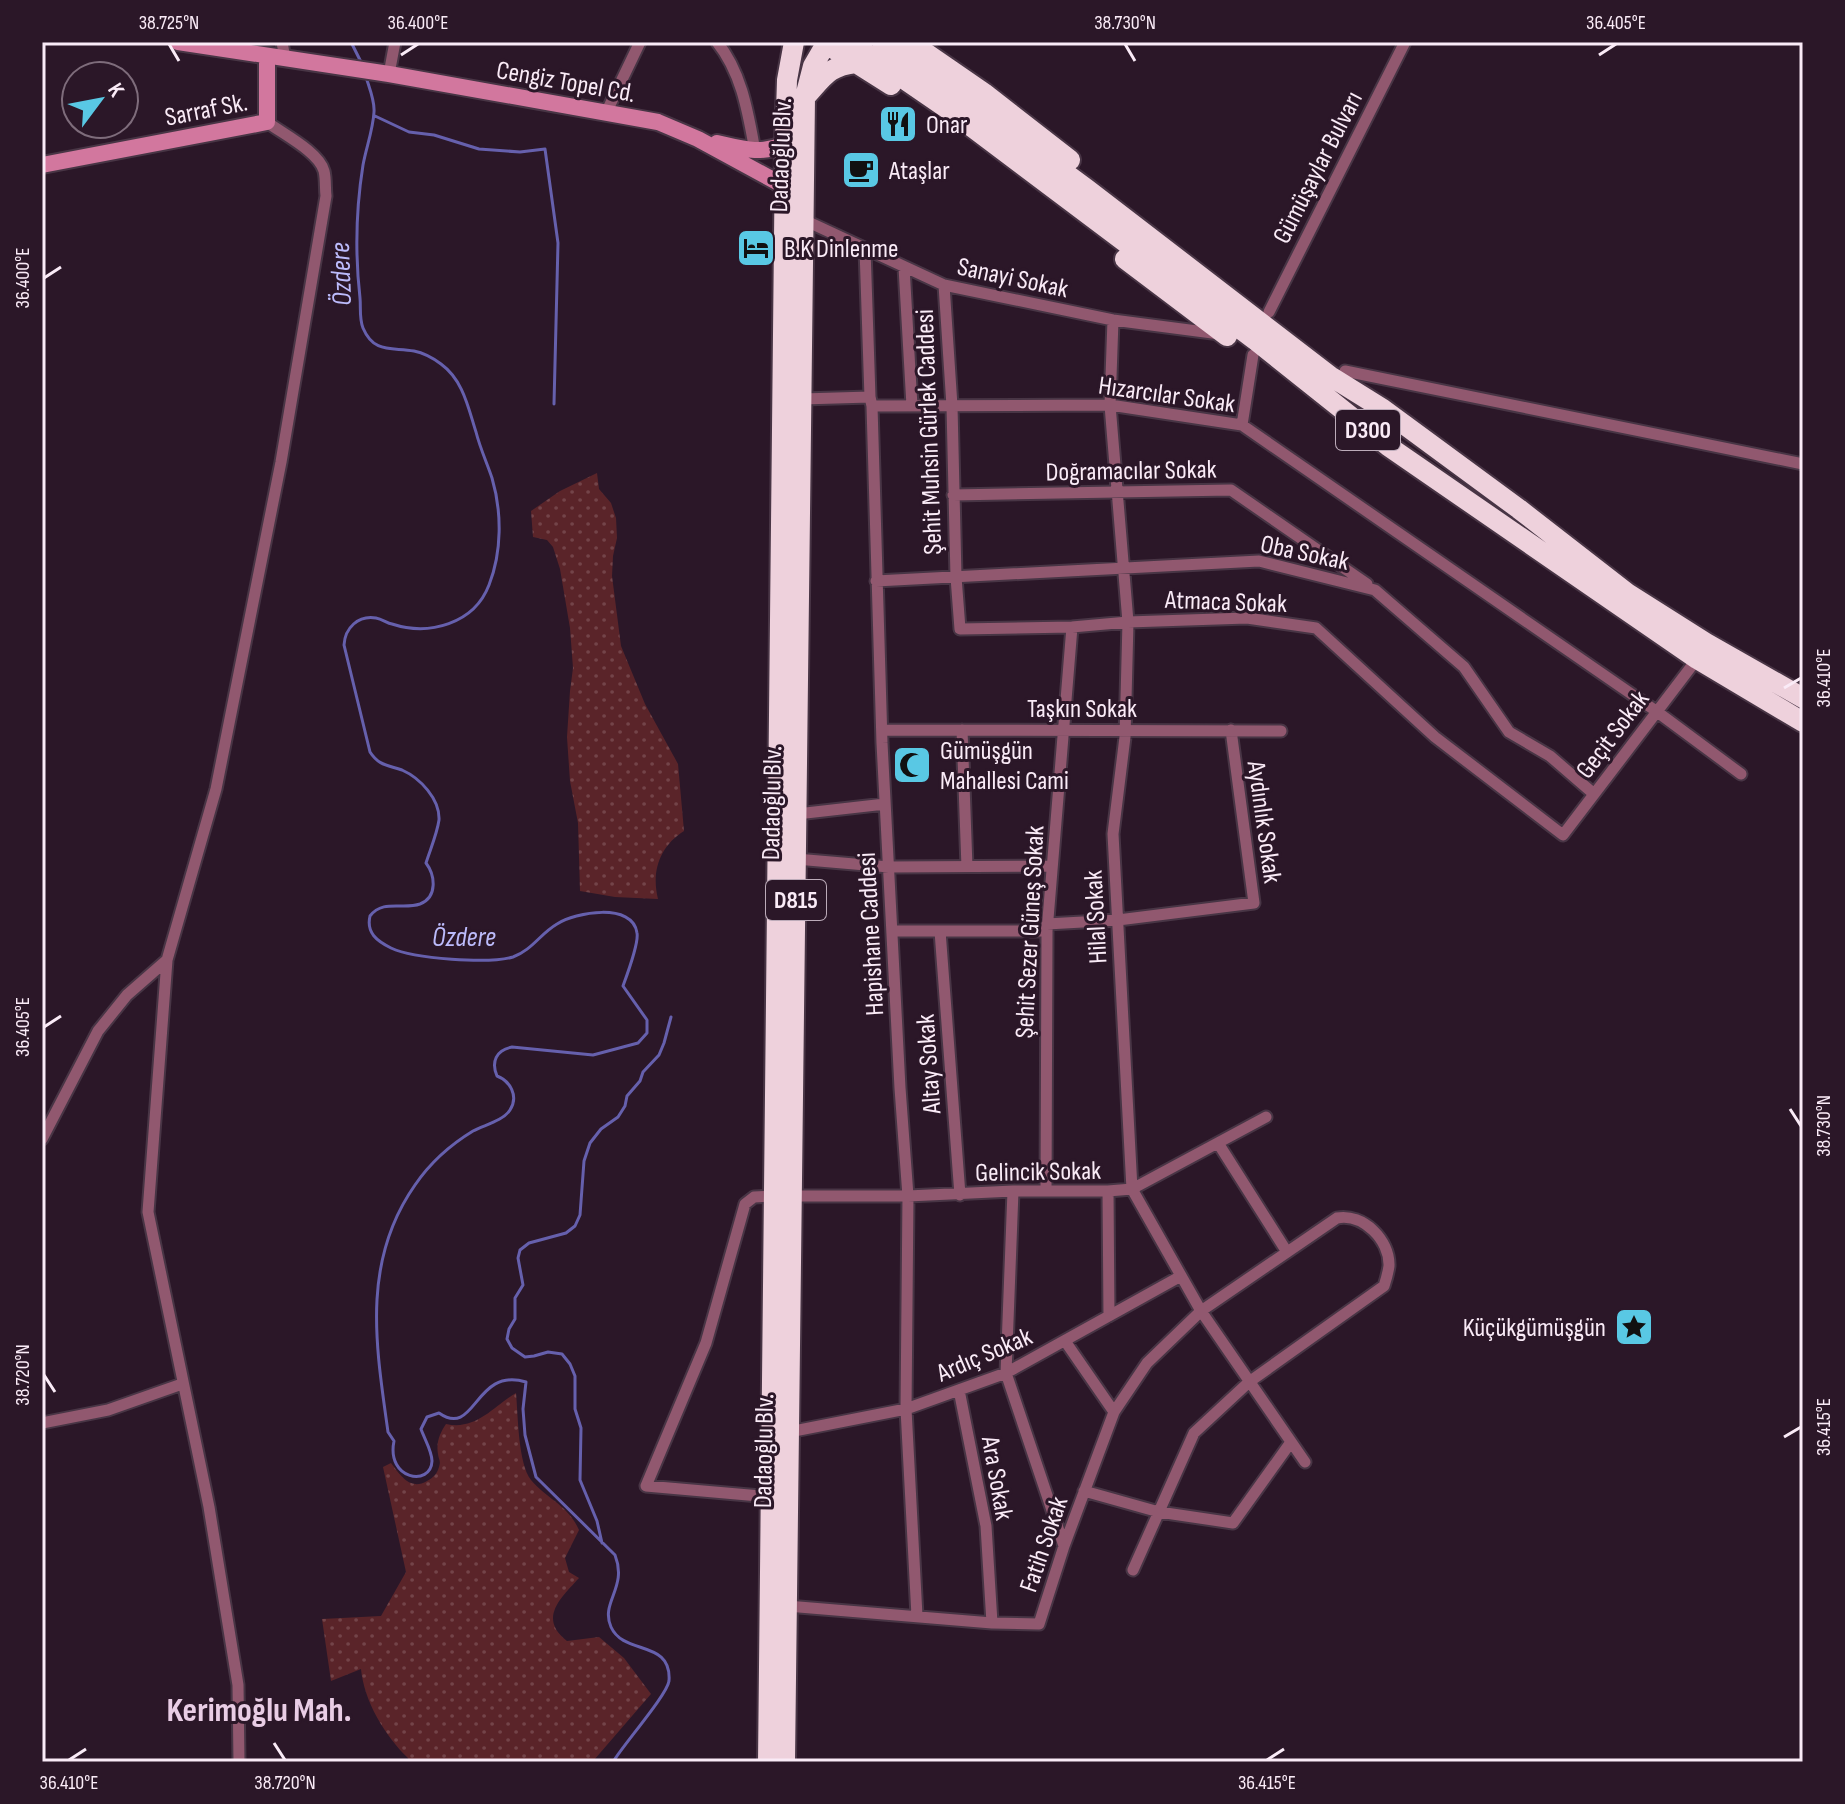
<svg xmlns="http://www.w3.org/2000/svg" width="1845" height="1804" font-family="'Sofia Sans Condensed',sans-serif">
<defs>
<pattern id="grass-dots" width="8" height="8" patternUnits="userSpaceOnUse" patternTransform="scale(2)"><rect width="8" height="8" fill="#5a2429"/><path d="M2 2h.1M6 6h.1" fill="none" stroke="#734449" stroke-width="1.8" stroke-linecap="round"/></pattern>
</defs>
<rect width="100%" height="100%" fill="#2b1728"/>
<path fill="url(#grass-dots)" d="M597 473 599 489 611 503 616 518 617 538 613 556 612 576 621 646 645 704 678 764 684 831C660 846 651 871 658 899L615 897 580 891 578 823 570 781 567 737 570 691 573 668 570 628 560 569 553 547 547 540 533 537 531 511 560 491Z
M516 1393C518 1414 518 1464 531 1480 547 1499 568 1505 579 1530L565 1558 569 1572 579 1578C562 1597 537 1618 567 1641L599 1637 624 1658 651 1694 594 1760 590 1762H409L408 1758C385 1736 364 1701 361 1669L331 1681 322 1619 381 1616 406 1572 383 1467 391 1463C400 1475 410 1491 427 1481 433 1478 437 1474 439 1467 441 1460 439 1461 438 1454 436 1442 440 1433 446 1424 476 1431 494 1406 516 1393Z"/>
<g fill="none" stroke-linecap="round" stroke-linejoin="round">
<path stroke="#6660ad" stroke-width="3" d="M351 42 361 62
M366 77C369 87 375 101 374 112 373 130 366 148 363 165 356 209 355 254 360 298 361 308 359 318 363 328 374 354 392 347 414 351 424 353 433 358 441 364 463 380 468 407 476 432 480 448 487 463 492 478 502 512 502 552 489 585 474 624 429 636 392 624 387 623 382 619 376 618 358 615 345 628 344 645L370 752C379 766 388 765 402 770 420 778 440 799 439 820 437 834 430 850 426 863 435 875 438 897 420 904 403 910 383 899 370 916 366 933 377 941 391 948 414 959 489 964 513 957 532 950 540 934 557 924 575 912 633 902 637 933 639 943 627 975 623 986L647 1020V1033L638 1043 593 1055 512 1047C496 1050 491 1062 497 1076 510 1081 519 1096 510 1110 503 1121 484 1125 473 1131 450 1145 430 1163 415 1185 361 1262 376 1346 388 1432L394 1441C386 1480 431 1487 432 1461 432 1451 424 1438 421 1429L427 1417 439 1413C476 1439 474 1366 526 1382L523 1409 525 1435 536 1477 615 1555C628 1588 600 1602 611 1627 624 1656 672 1639 669 1681 667 1695 623 1745 613 1762
M375 116 409 132 434 135 479 149 520 152 545 149 558 243 554 404
M602 1543 597 1521 580 1480 581 1428 575 1409V1376L570 1364 562 1354 548 1352 534 1356 525 1357 512 1348 507 1339 509 1329 515 1319V1298L523 1285 518 1258 520 1250 529 1243 566 1233 575 1226 580 1215 584 1161 590 1143 601 1129 618 1117 625 1106 627 1096 640 1081 643 1072 659 1055 664 1043 671 1017"/>
<defs>
<path id="street" d="M282 42 285 59
M717 42C742 73 748 113 755 151
M389 74 395 42
M606 113 640 42
M804 220 944 285 1113 320 1220 334
M865 249 870 397 872 406 882 743 900 1088 908 1196 906 1409 917 1616
M904 267 912 406
M944 285 952 406 956 577 960 629 1072 627 1128 622 1247 618 1316 628 1435 737 1563 835 1697 659
M1269 312 1405 42
M1113 320 1110 405 1128 622 1125 737 1113 834 1132 1189 1201 1311 1305 1462
M1345 371 1803 464
M802 399 870 397
M872 406 1110 405 1242 425 1656 711 1741 774
M1242 425 1253 355
M953 495 1231 490 1367 584
M876 581 1259 561 1375 590 1464 667 1509 732 1550 756 1594 794
M882 730 1281 731
M962 730 967 867
M797 814 885 804
M796 859 889 867 1052 866
M1047 924 1118 920 1254 903 1231 730
M892 931H1047
M940 931 960 1195
M42 1139 98 1031 127 995 167 960
M1218 1143 1287 1252
M1013 1191 1006 1373 1064 1546
M1046 1191 1047 931 1072 627
M1108 1191 1109 1316
M792 1196H908L1013 1191H1108L1132 1189 1266 1117
M1065 1341 1114 1412
M959 1390 986 1526 992 1623
M42 1423 108 1410 182 1384
M789 1432 906 1409 1006 1373 1181 1276
M1084 1491 1159 1512 1233 1523 1291 1442
M771 1497 646 1486 706 1343 745 1204 754 1197 774 1196
M787 1606 992 1623 1039 1624 1064 1546 1114 1412 1147 1363 1201 1311 1337 1218C1363 1213 1390 1240 1389 1266 1388 1273 1386 1280 1384 1286L1249 1382 1194 1433 1133 1570
M239 1762 238 1685 209 1507 148 1212 167 960 216 789 281 462 326 196C325 188 326 179 324 171 319 152 283 134 267 122"/>
<path id="secondary" d="M178 42 389 74 658 122 698 139 786 187
M717 143C743 149 760 155 785 144
M42 165 267 122V56"/>
<path id="highway" d="M823 42 891 85
M850 42 952 112 1255 340 1388 446 1697 659 1803 722
M882 42 962 97 1087 189 1330 376 1383 409 1519 509 1627 593 1706 643 1803 698
M910 42 984 93 1070 160
M808 94C825 75 830 66 856 63
M1125 259 1227 336
M768 1762 785 144 787 80 794 42
M785 1762 805 97 813 66 827 42"/>
</defs>
<use href="#street" stroke="#483545" stroke-width="15"/>
<use href="#secondary" stroke="#483545" stroke-width="20"/>
<use href="#highway" stroke="#483545" stroke-width="24"/>
<use href="#street" stroke="#91586f" stroke-width="11"/>
<use href="#secondary" stroke="#d2779e" stroke-width="16"/>
<use href="#highway" stroke="#eed1dc" stroke-width="20"/>
</g>
<path fill="none" stroke="#faebf7" stroke-width="3" d="M169 44 179 61M1125 44 1135 61M401 55 418 44M1599 55 1616 44M44 278 61 267M1784 688 1801 678M44 1027 61 1016M1790 1109 1801 1126M44 1375 55 1392M1784 1437 1801 1427M274 1743 285 1760M69 1760 86 1749M1267 1760 1284 1749"/>
<defs>
<symbol id="restaurant-square" viewBox="-11 -11 22 22"><rect x="-9" y="-9" width="18" height="18" rx="4" fill="#59c8e4" stroke="#2b1728"/><path d="M-5-6h1v4h1v-4h1v4h1v-4h1v5L-1.5 .5V6h-2V.5L-5-1ZM5-6V6H3V1.5H1.5Q1.5-4 5-6Z" fill="#111"/></symbol>
<symbol id="cafe-square" viewBox="-11 -11 22 22"><rect x="-9" y="-9" width="18" height="18" rx="4" fill="#59c8e4" stroke="#2b1728"/><path d="M-5.5-4.5H6V0H3Q3 3.5 0 3.5H-2.5Q-5.5 3.5-5.5 0ZM3-3.2v2h1.7v-2ZM-6 4.5H4V6H-6Z" fill="#111"/></symbol>
<symbol id="hotel-square" viewBox="-11 -11 22 22"><rect x="-9" y="-9" width="18" height="18" rx="4" fill="#59c8e4" stroke="#2b1728"/><path d="M-6-4.5h1.5V1H6V5H4.5V3h-9V5H-6ZM-4 0a1.8 1.8 0 1 1 3.6 0ZM.5 0V-2.5h3Q6-2.5 6 0Z" fill="#111"/></symbol>
<symbol id="mosque-square" viewBox="-11 -11 22 22"><rect x="-9" y="-9" width="18" height="18" rx="4" fill="#59c8e4" stroke="#2b1728"/><path d="M3.5-4.9A6 6 0 1 0 3.5 4.9A5 5 0 1 1 3.5-4.9Z" fill="#111"/></symbol>
<symbol id="sight-square" viewBox="-11 -11 22 22"><rect x="-9" y="-9" width="18" height="18" rx="4" fill="#59c8e4" stroke="#2b1728"/><path d="M0-6L1.8-2.2L6-1.7L2.9 1.2L3.7 5.4L0 3.3L-3.7 5.4L-2.9 1.2L-6-1.7L-1.8-2.2Z" fill="#111"/></symbol>
</defs>
<g fill-rule="evenodd">
<use href="#restaurant-square" x="876" y="102" width="44" height="44"/>
<use href="#cafe-square" x="839" y="148" width="44" height="44"/>
<use href="#hotel-square" x="734" y="226" width="44" height="44"/>
<use href="#mosque-square" x="890" y="743" width="44" height="44"/>
<use href="#sight-square" x="1612" y="1305" width="44" height="44"/>
</g>
<g text-anchor="middle" stroke-width="6" stroke-linejoin="round" paint-order="stroke">
<g fill="#2b1728" stroke="#bcabb9" stroke-width="2">
<rect x="1336" y="410" width="64" height="40" rx="6"/>
<rect x="766" y="880" width="60" height="40" rx="6"/>
</g>
<g font-size="24" font-weight="bold" fill="#faebf7">
<text x="1368" y="438">D300</text>
<text x="796" y="908">D815</text>
</g>
<g font-size="26" fill="#faebf7" stroke="#2b1728">
<text transform="translate(566 81) rotate(10)" y="9">Cengiz Topel Cd.</text>
<text transform="translate(206 109) rotate(-11)" y="9">Sarraf Sk.</text>
<text transform="translate(780 155) rotate(-88)" y="9">Dadaoğlu Blv.</text>
<text transform="translate(1317 167) rotate(-63)" y="9">Gümüşaylar Bulvarı</text>
<text transform="translate(1013 277) rotate(12)" y="9">Sanayi Sokak</text>
<text transform="translate(1167 394) rotate(8)" y="9">Hızarcılar Sokak</text>
<text transform="translate(928 432) rotate(-92)" y="9">Şehit Muhsin Gürlek Caddesi</text>
<text transform="translate(1131 470) rotate(-1)" y="9">Doğramacılar Sokak</text>
<text transform="translate(1305 552) rotate(12)" y="9">Oba Sokak</text>
<text transform="translate(1226 601) rotate(2)" y="9">Atmaca Sokak</text>
<text x="1082" y="717">Taşkın Sokak</text>
<text transform="translate(1612 734) rotate(-53)" y="9">Geçit Sokak</text>
<text transform="translate(771 803) rotate(-89)" y="9">Dadaoğlu Blv.</text>
<text transform="translate(1265 822) rotate(82)" y="9">Aydınlık Sokak</text>
<text transform="translate(1095 917) rotate(-93)" y="9">Hilal Sokak</text>
<text transform="translate(1029 932) rotate(-87)" y="9">Şehit Sezer Güneş Sokak</text>
<text transform="translate(870 934) rotate(-93)" y="9">Hapishane Caddesi</text>
<text transform="translate(928 1064) rotate(-94)" y="9">Altay Sokak</text>
<text transform="translate(1038 1171) rotate(-1)" y="9">Gelincik Sokak</text>
<text transform="translate(984 1354) rotate(-23)" y="9">Ardıç Sokak</text>
<text transform="translate(763 1451) rotate(-89)" y="9">Dadaoğlu Blv.</text>
<text transform="translate(998 1478) rotate(80)" y="9">Ara Sokak</text>
<text transform="translate(1043 1544) rotate(-71)" y="9">Fatih Sokak</text>
</g>
<g font-size="26" fill="#faebf7" stroke="#2b1728" text-anchor="start">
<text x="926" y="133">Onar</text>
<text x="889" y="179">Ataşlar</text>
<text x="784" y="257">B.K Dinlenme</text>
<text x="940" y="759">Gümüşgün<tspan x="940" dy="30">Mahallesi Cami</tspan></text>
<text x="1606" y="1336" text-anchor="end">Küçükgümüşgün</text>
</g>
<g font-size="28" font-style="italic" fill="#bcbbfb" stroke="#2b1728">
<text transform="translate(340 274) rotate(-92)" y="10">Özdere</text>
<text x="464" y="946">Özdere</text>
</g>
<g font-size="34" font-weight="bold" fill="#e9cde5" stroke="#2b1728">
<text x="259" y="1721">Kerimoğlu Mah.</text>
</g>
</g>
<rect width="1845" height="1804" fill="none" stroke="#2b1728" stroke-width="88"/>
<g transform="translate(100 100) rotate(58)"><circle r="38" fill="#2b1728" stroke="#7e6c7b" stroke-width="2"/>
<path d="M0-6L14 30L0 20L-14 30Z" fill="#59c8e4"/>
<text y="-12" font-size="22" font-weight="bold" text-anchor="middle" fill="#faebf7">K</text>
</g>
<rect x="44" y="44" width="1757" height="1716" fill="none" stroke="#faebf7" stroke-width="3"/>
<g font-size="20" text-anchor="middle" fill="#faebf7">
<text x="169" y="29">38.725°N</text>
<text x="418" y="29">36.400°E</text>
<text x="1125" y="29">38.730°N</text>
<text x="1616" y="29">36.405°E</text>
<text transform="translate(22 278) rotate(-90)" y="7">36.400°E</text>
<text transform="translate(1823 678) rotate(-90)" y="7">36.410°E</text>
<text transform="translate(22 1027) rotate(-90)" y="7">36.405°E</text>
<text transform="translate(1823 1126) rotate(-90)" y="7">38.730°N</text>
<text transform="translate(22 1375) rotate(-90)" y="7">38.720°N</text>
<text transform="translate(1823 1427) rotate(-90)" y="7">36.415°E</text>
<text x="69" y="1789">36.410°E</text>
<text x="285" y="1789">38.720°N</text>
<text x="1267" y="1789">36.415°E</text>
</g>
</svg>
